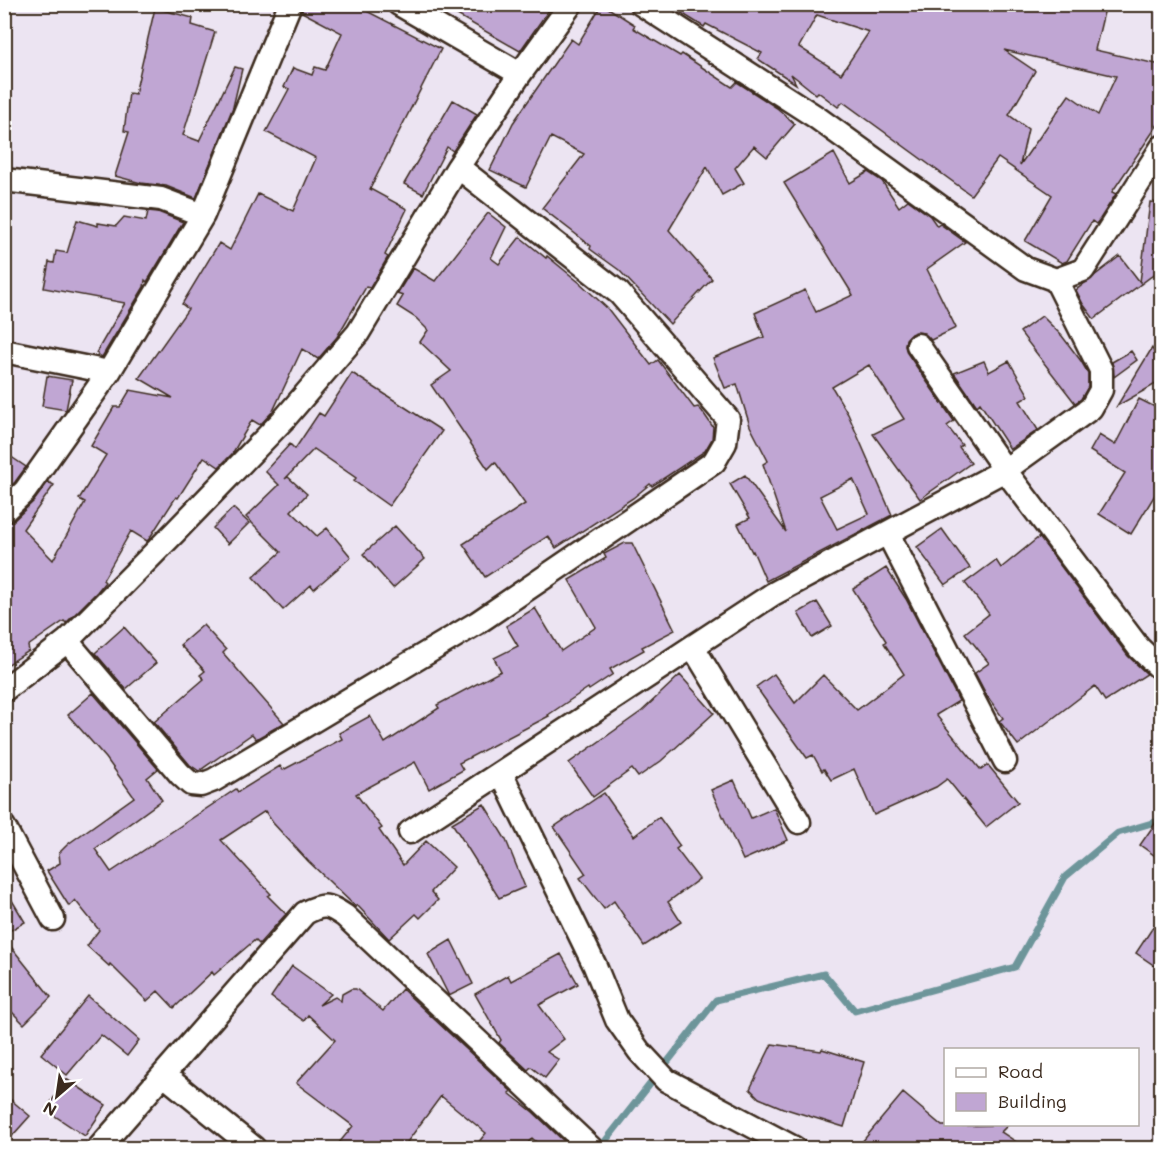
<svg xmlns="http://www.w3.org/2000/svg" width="1166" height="1153" font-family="Mali,sans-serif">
<rect width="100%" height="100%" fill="#ece4f2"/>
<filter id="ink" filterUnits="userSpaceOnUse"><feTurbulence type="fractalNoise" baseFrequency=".0167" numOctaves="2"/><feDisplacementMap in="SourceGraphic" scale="12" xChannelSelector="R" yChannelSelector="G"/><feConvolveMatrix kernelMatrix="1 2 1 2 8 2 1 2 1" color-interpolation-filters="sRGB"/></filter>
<g filter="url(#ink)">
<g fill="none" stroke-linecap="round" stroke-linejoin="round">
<path stroke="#6d959a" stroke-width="7" d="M600 1148 716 1000 824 974 855 1011 1015 967 1065 877 1118 833 1162 820"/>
</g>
<path fill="#c0a6d3" stroke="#3b2a1e" stroke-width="1.5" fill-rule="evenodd" d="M303 4H353L441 49 370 189 407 209 385 255 388 257 370 288 366 287 337 337 318 359 302 349 273 411 260 425 252 420 232 454 219 467 204 457 178 498 176 497 149 539 147 541 131 531 103 580 105 582 97 592 66 623 64 621 28 646 29 651 4 667V524L13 521 34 501 48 482 54 485 23 529 53 560 85 502 79 499 106 455 91 446 114 407H120L130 390 173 398 139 378 188 309 182 304 219 243 230 250 258 194 293 211 316 158 266 132 289 89 284 87 293 68 312 75 315 67 325 70 342 33 302 12Z
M438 4H553L520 51Z
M602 4 635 25 633 28 680 56 682 54 732 87 737 82 777 108 795 124 767 157 754 146 735 168 744 183 722 195 707 167 669 230 712 279 670 324 619 270 590 249 591 246 542 208 584 154 551 137 526 187 490 170 513 123 571 39 578 44Z
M667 4H1106L1095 50 1161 65V120L1112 192 1116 194 1100 219 1096 224 1092 221 1067 261 1062 263 1025 241 1052 195 998 158 971 195 843 102 838 107 818 92 816 94 791 74 796 84 758 59 762 53 706 24 704 27ZM817 15 869 32 841 74 799 47ZM1004 50 1116 76 1098 115 1069 95 1020 165 1028 129 1009 115 1035 71Z
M155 8 193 18 192 25 215 32 183 135 199 141 235 67 242 69 233 107 196 198 166 186 141 183 115 176 129 132 124 131 129 93 135 94Z
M453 100 477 114 453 151 447 147 423 194 404 184Z
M834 153 850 183 868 172 882 181 899 207 908 200 930 216 937 226 940 224 965 242 927 269 956 328 931 340 924 333 916 332 911 334 906 339 905 346 907 353 954 421 947 426 962 445 959 447 971 463 920 499 873 434 904 419 869 365 832 387 848 414 892 515 766 581 753 551 752 552 738 524 750 518 730 484 745 475 786 532 763 464 768 461 750 426 737 384 725 388 713 358 764 337 755 313 805 290 816 312 853 295 784 183ZM853 479 869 514 837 529 820 496Z
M1150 202 1161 203V269L1094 319 1083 304 1076 290 1120 256 1140 282Z
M148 211 158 212 183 222 147 282 145 280 144 287 102 357 96 353 125 303 44 288 49 262 54 263 56 251 67 253 77 220 98 226V223L116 226 124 217 146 221Z
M488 213 506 227 491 258 499 264 520 237 546 258 547 256 580 283 608 309 651 365 658 360 694 408 698 407 702 411 713 427 712 439 705 451 652 486 650 484 633 498 556 548 548 536 485 577 463 544 525 504 495 462 488 469 431 385 451 371 420 342 428 330 416 318 397 306 403 296 397 294 413 268 435 281Z
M1042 316 1062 336 1081 361 1088 373V387L1081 399 1075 403 1020 332Z
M1152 348 1161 366V381L1117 406Z
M1131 351 1137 360 1114 377 1112 362Z
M984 361 989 372 1009 361 1029 396 1020 401 1038 430 1010 449 980 403 977 406 954 373Z
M352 373 442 431 389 506 354 481 356 478 314 449 285 479 288 477 307 494 291 511 317 536 327 528 351 557 314 589 311 585 283 610 253 577 281 552 246 517 279 485 265 471 290 444 295 449 319 413 324 416Z
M47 376 72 380 66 410 42 406Z
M1139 399 1161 410V485L1131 534 1099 514 1125 473 1090 451 1099 435 1115 445Z
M4 452 26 467 15 482 4 492Z
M233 508 249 523 228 544 213 528Z
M395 526 425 559 393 588 363 554Z
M942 529 970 568 945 585 917 547Z
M1039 537 1128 656 1147 674 1105 701 1095 686 1018 745 1000 722 999 721 1003 718 987 696 975 673 989 663 965 633 989 614 965 583 996 560 1001 568Z
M625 543H632L675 630 642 647 644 650 610 669 613 674 589 690 588 688 548 715 549 716 459 763 463 770 429 789 415 762 356 794 382 828 379 830 403 865 426 841 454 867 431 892 438 900 420 918 416 914 389 939 357 905 356 907 308 861 273 823 265 811 221 840 271 894 268 896 286 914 259 944 255 940 214 975 212 972 174 1008 158 991 147 1001 110 964 109 966 87 946 99 930 75 900 69 906 47 871 60 863 59 853 68 844 134 797 106 758 68 715 93 693 158 769 147 778 162 800 95 849 111 872 236 789 238 792 280 766 283 770 342 739 339 733 370 716 385 743 439 708 437 705 501 671 494 658 518 646 506 626 535 608 561 651 596 627 569 580 606 558 604 554Z
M886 568 906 599 959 701 936 715 981 770 988 765 1018 802 986 827 947 779 936 787 874 815 854 769 831 780 824 769 822 771 813 755 807 758 756 687 774 674 795 703 823 675 857 710 904 674 884 643 886 641 853 589Z
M817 602 832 626 812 638 798 613Z
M203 625 226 650 223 653 284 723 256 739 252 734 199 771 190 765 154 722 204 679 200 675 205 671 180 645Z
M124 627 156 663 126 689 95 653Z
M680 675 714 713 661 761 638 777 632 769 593 797 569 763 642 711Z
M734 780 751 818 774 808 788 840 743 860 711 790Z
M604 793 634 836 659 817 680 846 676 849 699 879 668 902 681 922 644 946 614 901 604 909 580 878 586 874 554 827Z
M484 804 506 840 525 887 499 898 452 823Z
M1161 815V860L1140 845Z
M4 887 25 922 4 934Z
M1161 915V970L1136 953Z
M4 938 51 997 24 1024 4 1004Z
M451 940 473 984 449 996 428 954Z
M561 954 578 984 539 1005 564 1039 547 1052 559 1060 545 1078 531 1067 528 1070 499 1043 501 1040 475 994 508 975 511 981Z
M292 966 331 994 319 1005 335 997 341 1001 342 994 351 989H356L383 1011 402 989 511 1091 509 1093 533 1112 572 1149H544L532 1138 523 1149H473L486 1133 441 1096 402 1149H334L353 1126 296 1083 335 1040 308 1015 304 1021 271 997Z
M88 996 139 1040 127 1056 101 1035 67 1075 41 1054Z
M772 1044 821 1051 822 1049 864 1062 844 1127 783 1108 759 1098 750 1089Z
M66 1079 106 1105 85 1136 46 1110Z
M903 1093 942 1126 1008 1125 1001 1132 1027 1149H856Z
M4 1094 30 1116 4 1145Z"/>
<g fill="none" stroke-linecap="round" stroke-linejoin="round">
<defs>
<path id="minor" d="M399 4 520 74
M641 4 816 117 1026 269 1056 280 1083 270 1162 147
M4 180 161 199 203 215
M918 345 1005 470 1139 648 1162 670
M4 351 109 372
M4 511 25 491 109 372 203 215 290 4
M888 534 1005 761
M67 641 180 774 191 784 201 785 214 780 477 623 714 462 725 443 728 419 619 293 458 167
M693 647 799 822
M4 690 67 641 175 532 285 418 358 333 458 167 520 74 571 4
M501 773 595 966 617 1020 639 1051 666 1080 794 1148
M4 827 53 919
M410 832 773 594 1005 470 1091 408 1101 390V370L1056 280
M164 1075 254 1148
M99 1148 305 913C324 903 329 905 345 916L591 1148"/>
</defs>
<use href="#minor" stroke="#3b2a1e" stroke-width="27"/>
<use href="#minor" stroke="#fff" stroke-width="22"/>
</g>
</g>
<rect width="1166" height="1153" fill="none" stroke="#fff" stroke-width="24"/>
<rect x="12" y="12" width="1142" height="1129" fill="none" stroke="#3b2a1e" stroke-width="2" filter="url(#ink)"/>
<rect x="944" y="1048" width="195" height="78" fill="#ffffff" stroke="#b1aaa5" stroke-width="1.5"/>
<rect x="956" y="1068" width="30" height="9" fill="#ffffff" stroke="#b1aaa5" stroke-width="1.5"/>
<text x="998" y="1078" font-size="18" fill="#3b2a1e">Road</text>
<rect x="956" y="1093" width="30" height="18" fill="#c0a6d3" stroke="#b1aaa5" stroke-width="1.5"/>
<text x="998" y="1108" font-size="18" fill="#3b2a1e">Building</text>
<g transform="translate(57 1096) rotate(209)" stroke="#ffffff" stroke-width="4.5" paint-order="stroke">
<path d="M0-4.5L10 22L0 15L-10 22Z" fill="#3b2a1e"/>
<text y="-9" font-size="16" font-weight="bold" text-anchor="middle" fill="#3b2a1e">N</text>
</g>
</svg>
